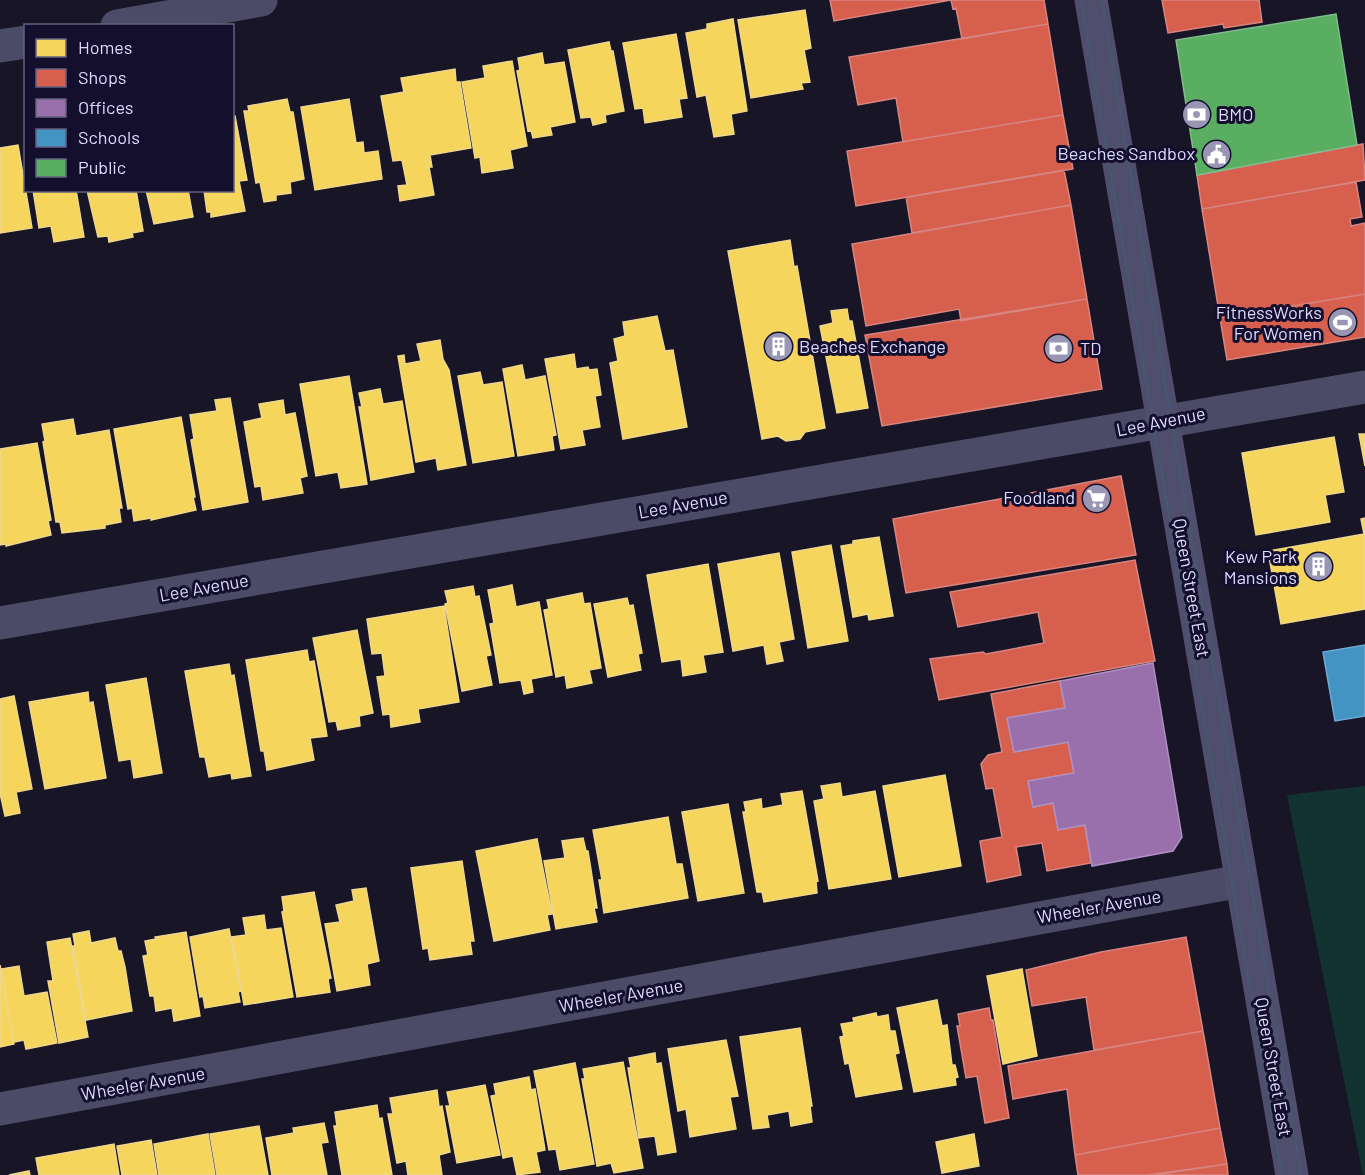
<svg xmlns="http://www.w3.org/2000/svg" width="1365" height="1175" font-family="Barlow,sans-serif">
<rect width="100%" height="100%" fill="#181626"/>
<path fill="#133332" d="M1365 786V1175H1363L1287 795Z"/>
<path fill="#f6d55c" stroke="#eed78d" stroke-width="1.5" d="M805 10 811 48 804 50 810 82 801 83 803 89 751 98 738 20Z
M733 19 747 111 731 114 734 134 714 137 706 95 697 97 686 33 707 29V24Z
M676 34 687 98 679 99 682 117 645 123 643 108 635 109 623 43Z
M609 42 611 51H613L624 111 605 115 606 122 593 125 591 117 581 118 568 50Z
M542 53 544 65 564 62 575 122 550 127 552 135 533 138 531 130 528 131 517 71 520 70 518 58Z
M512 61 527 146 510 150 513 168 482 173 480 157 475 158 462 82 485 78 483 66Z
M455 69 456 82H460L471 148 430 155 432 167H429L434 195 400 201 398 186 407 185 402 160 393 161 381 96 404 92 401 78Z
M287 99 290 112H293L304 179 290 182 291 193 276 195V200L264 202 260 182 256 183 244 111H249L248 106Z
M349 99 356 143 363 142 364 153 378 151 382 179 315 190 301 107Z
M232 116H235L247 180 239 181 245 211 211 217V212H207L204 190H232Z
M18 145 32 228 0 233V148Z
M33 190H76L84 237 54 242 51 226 39 228Z
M87 190H136L143 231 132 233 133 237 109 242 108 236 98 237Z
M146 190H188L193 217 154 224Z
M790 240 794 267 797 266 825 428 805 432 800 439 786 441 778 436 762 439 728 251Z
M847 309 849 321H852L868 408 837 413 820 326 833 323 831 311Z
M657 316 665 351 673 350 687 427 623 439 610 363 618 361 614 339 625 336 623 322Z
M440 340 443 359 449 370 466 465 438 470 436 458 416 462 398 356 404 355 405 364 421 361 417 344Z
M574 354 576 369 588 367 589 370 597 369 601 395 595 396 600 427 582 430 585 445 561 449 545 359Z
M522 365 525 380 545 376 556 435 552 436 554 450 518 456 503 369Z
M480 372 483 385 502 382 514 456 473 463 458 376Z
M349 376 367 484 341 488 338 472 316 476 300 384Z
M380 389 383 404 402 401 414 472 371 480 359 407H362L359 393Z
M230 398 248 502 203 510 191 440 194 439 190 415 217 411 215 400Z
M283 400 285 415 295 413 307 476 300 478 303 493 263 500 261 486 255 487 244 422 262 418 259 404Z
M181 417 195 497H193L196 510 151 520V518L134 521 132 508 128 509 114 429Z
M73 419 76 436 109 430 122 508H119L121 522 105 525V528L62 533 60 522H56L43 442 45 441 42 424Z
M1359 434H1365V466Z
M1334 437 1344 492 1325 495 1330 522 1256 535 1242 453Z
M37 443 51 520 48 521 51 535 6 546V544L0 545V449Z
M1365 518V609L1281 624 1268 551 1364 534 1361 519Z
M879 537 893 616 869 620 868 614 853 617 841 546 853 544V541Z
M831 545 848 641 808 648 792 552Z
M779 553 794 639 779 642 783 661 767 664 764 645 733 651 718 564Z
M708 564 723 652 703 655 706 672 683 676 681 659 662 662 647 575Z
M512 585 516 607 539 602 552 675 531 679 533 692 524 694 521 680 500 683 490 624 494 623 488 590Z
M473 586 475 597 479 596 491 655 486 656 492 685 462 691 445 604 448 603 445 591Z
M582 593 584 604 590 603 601 668 589 670 592 683 567 688 565 675 556 677 544 610 549 609 547 600Z
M627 598 629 606 633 605 642 653 638 654 641 670 608 677 594 604Z
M444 606 459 702 418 709 420 722 391 727 390 714 383 715 377 677 385 676 382 653 372 654 367 619Z
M357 630 373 713 359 716 360 726 338 730 336 721 329 722 313 638Z
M307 650 309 662 314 661 327 736 310 738 314 760 267 770 264 751H261L246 660Z
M229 664 231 676 234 675 251 776 232 779 231 773 209 777 205 757H200L185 671Z
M146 678 162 773 134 778 131 759 119 761 106 685Z
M88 692 89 703 93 702 106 778 45 789 29 702Z
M14 696 32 789 16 792 20 813 5 816 0 793V699Z
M945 775 961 866 899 877 883 786Z
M840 783 842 797 875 791 891 879 829 889 814 801 824 799 821 786Z
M802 791 818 881 816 882 817 893 764 902 762 892H757L743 812H746L744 802 761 799 762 809 783 805 781 794Z
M728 804 744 893 698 901 682 812Z
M668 817 676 864H682L688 898 604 913 599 880H602L593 830Z
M583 838 586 851H588L597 908H594L597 922 556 929 544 861 565 858 562 841Z
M537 839 552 914 547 915 550 930 494 941 476 851Z
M462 861 474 941H470L472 954 430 960 428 948 423 949 411 868Z
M366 888 379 961 367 964 370 985 337 991 325 924 340 922 336 905 354 901 352 890Z
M314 892 331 978 328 979 330 992 297 997 282 912 284 911 282 897Z
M264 915 266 930 281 928 293 997 244 1005 232 937 246 935 243 918Z
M229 929 241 991 238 992 240 1002 205 1008 203 996 200 997 190 937Z
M89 931 91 943 115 938 118 951H121L125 967 132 1011 86 1020 73 946H75L73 934Z
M186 932 200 1016 174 1021 172 1008 156 1011 154 996H150L143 956 148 955 145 941 156 939 155 937Z
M70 938 88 1037 59 1043 48 981H53L47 942Z
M0 965 14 1044 0 1047Z
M19 966 24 996 47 992 57 1043 26 1049 24 1040 14 1042 1 969Z
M1022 969 1037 1056 1003 1064 987 976Z
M937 1000 942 1026 947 1025 952 1065H955L958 1077 955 1078 956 1085 914 1092 897 1008Z
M876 1013 877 1017 888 1015 890 1031H895L899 1053 895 1054 902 1089 856 1097 849 1063 845 1064 840 1037 844 1036 841 1024 854 1022 853 1018Z
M800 1028 812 1106H810L812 1122 791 1126 789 1111 767 1115 769 1127 753 1129 740 1037Z
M726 1040 738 1096 730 1097 736 1129 690 1137 686 1109 678 1111 668 1049Z
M655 1053 656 1064 661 1063 676 1152 658 1155 655 1136 639 1138 628 1068H631L629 1058Z
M623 1062 643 1168 614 1173 611 1163 597 1166 582 1079H585L583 1069Z
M575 1063 594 1164 560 1170 556 1149 549 1150 534 1071Z
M529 1077 531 1090 535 1089 545 1150 536 1152 540 1172 517 1175 513 1156 503 1158 491 1096 496 1095 494 1084Z
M485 1085 500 1155 457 1163 446 1106H450L447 1092Z
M437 1090 439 1107 442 1106 450 1152 439 1155 442 1175H408L406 1161 397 1163 388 1114H393L390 1098Z
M377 1105 379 1119 382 1118 392 1175H342L334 1126H337L335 1112Z
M324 1123 328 1142 321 1143 327 1175H272L266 1138 294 1133 293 1128Z
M259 1126 268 1175H217L210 1134Z
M208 1134 215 1175H159L154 1144Z
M974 1134 979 1166 942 1173 936 1142Z
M151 1140 157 1175H122L117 1146Z
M114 1144 119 1175H39L36 1158Z
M29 1171 30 1175H9Z"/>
<path fill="#d6604d" stroke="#d88582" stroke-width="1.5" d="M830 0H1044L1048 24 962 39 956 8 953 9 951 0 834 21Z
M1162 0H1259L1262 22 1224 28 1223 24 1168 33Z
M1048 24 1063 115 903 142 896 98 858 105 849 57Z
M1063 115 1073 169 856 206 847 151Z
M1363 144 1365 180 1202 209 1197 175Z
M1064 170 1071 205 912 233 906 197Z
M1356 182 1362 217 1350 219 1351 226 1365 223V294L1220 318 1202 209Z
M1071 205 1087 299 961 321 959 309 866 326 852 244Z
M1365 294V337L1227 360 1220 318Z
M1087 299 1102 389 882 426 865 335Z
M1121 476 1136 555 906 593 893 519Z
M1135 560 1155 661 939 700 930 659 983 652 986 654 1044 643 1038 612 958 627 950 592Z
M1060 681 1065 708 1007 718 1014 752 1068 742 1074 773 1028 781 1033 807 1053 803 1058 830 1085 825 1091 863 1047 871 1042 843 1016 847 1021 875 987 882 980 841 1002 837 993 788 986 789 981 764 988 755 1002 752 991 694Z
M1186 937 1203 1031 1094 1050 1086 997 1032 1006 1026 970 1101 952Z
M989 1008 991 1020H993L1009 1118 985 1123 977 1076 966 1078 957 1026H960L958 1014Z
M1203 1031 1220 1128 1075 1155 1067 1089 1013 1099 1008 1066Z
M1220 1128 1227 1164 1148 1175H1078L1075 1155Z
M1227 1164 1228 1175H1155Z"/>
<path fill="#9970ab" stroke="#ad90c4" stroke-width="1.5" d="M1153 663 1182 837 1173 851 1092 866 1085 825 1058 830 1053 803 1033 807 1028 781 1074 773 1068 742 1014 752 1007 718 1065 708 1060 681Z"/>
<path fill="#4393c3" stroke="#71a9d5" stroke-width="1.5" d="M1365 645V716L1335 721 1323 652Z"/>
<path fill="#5aae61" stroke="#81bc90" stroke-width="1.5" d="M1336 14 1357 145 1197 175 1176 40Z"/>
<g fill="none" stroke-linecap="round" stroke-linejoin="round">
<path stroke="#4b4b67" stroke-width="33" d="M117 26 261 0
M0 46 26 42
M0 623 1365 387
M0 1109 1241 881"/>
<path stroke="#4f4f6d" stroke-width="33" d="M1091 0 1292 1175"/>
<path stroke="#445c6f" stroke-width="1.5" d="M1081 0 1282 1175
M1102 0 1171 420 1301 1175"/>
</g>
<defs>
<symbol id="bank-disc" viewBox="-11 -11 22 22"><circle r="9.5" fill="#9896b3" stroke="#130f2d"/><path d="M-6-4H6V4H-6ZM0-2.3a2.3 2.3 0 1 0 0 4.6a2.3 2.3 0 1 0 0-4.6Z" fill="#fff"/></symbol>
<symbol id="civic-disc" viewBox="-11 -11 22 22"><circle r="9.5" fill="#9896b3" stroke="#130f2d"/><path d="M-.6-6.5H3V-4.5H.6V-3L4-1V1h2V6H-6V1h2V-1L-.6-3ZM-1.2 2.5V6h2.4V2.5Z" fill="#fff"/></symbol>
<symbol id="stadium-disc" viewBox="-11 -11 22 22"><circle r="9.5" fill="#9896b3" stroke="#130f2d"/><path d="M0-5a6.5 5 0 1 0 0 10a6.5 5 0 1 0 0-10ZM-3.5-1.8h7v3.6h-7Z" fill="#fff"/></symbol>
<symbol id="building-disc" viewBox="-11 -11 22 22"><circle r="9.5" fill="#9896b3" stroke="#130f2d"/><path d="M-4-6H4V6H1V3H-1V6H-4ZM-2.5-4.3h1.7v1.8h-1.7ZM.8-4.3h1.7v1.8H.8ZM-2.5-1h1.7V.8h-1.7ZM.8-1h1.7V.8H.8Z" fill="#fff"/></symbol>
<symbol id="supermarket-disc" viewBox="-11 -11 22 22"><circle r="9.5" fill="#9896b3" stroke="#130f2d"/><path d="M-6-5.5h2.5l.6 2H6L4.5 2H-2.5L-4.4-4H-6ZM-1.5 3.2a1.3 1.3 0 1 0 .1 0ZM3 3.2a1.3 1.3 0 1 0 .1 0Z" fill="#fff"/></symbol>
</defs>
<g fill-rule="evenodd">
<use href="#bank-disc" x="1180" y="98" width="33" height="33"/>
<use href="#civic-disc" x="1200" y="138" width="33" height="33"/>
<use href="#stadium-disc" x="1326" y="306" width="33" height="33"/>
<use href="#building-disc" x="762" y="330" width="33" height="33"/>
<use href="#bank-disc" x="1042" y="332" width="33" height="33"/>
<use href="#supermarket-disc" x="1080" y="482" width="33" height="33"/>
<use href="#building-disc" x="1302" y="550" width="33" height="33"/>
</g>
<g text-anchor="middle" stroke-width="6" stroke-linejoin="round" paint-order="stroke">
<g font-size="18" fill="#dddbff" stroke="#130f2d" text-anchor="end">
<text x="1218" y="121" text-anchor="start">BMO</text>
<text x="1195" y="160">Beaches Sandbox</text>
<text x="1322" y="319">FitnessWorks<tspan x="1322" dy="21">For Women</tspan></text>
<text x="799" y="353" text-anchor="start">Beaches Exchange</text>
<text x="1080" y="355" text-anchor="start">TD</text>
<text x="1075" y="504">Foodland</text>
<text x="1297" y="563">Kew Park<tspan x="1297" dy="21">Mansions</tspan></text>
</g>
<g font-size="18" fill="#dddbff" stroke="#130f2d">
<text transform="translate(1161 422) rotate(-11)" y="6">Lee Avenue</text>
<text transform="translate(683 505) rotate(-10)" y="6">Lee Avenue</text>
<text transform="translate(204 588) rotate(-10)" y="6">Lee Avenue</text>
<text transform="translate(1191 588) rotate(80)" y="6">Queen Street East</text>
<text transform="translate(1099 907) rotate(-10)" y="6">Wheeler Avenue</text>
<text transform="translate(621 996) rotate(-10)" y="6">Wheeler Avenue</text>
<text transform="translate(1273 1067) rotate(80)" y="6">Queen Street East</text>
<text transform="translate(143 1084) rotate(-10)" y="6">Wheeler Avenue</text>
</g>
</g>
<rect x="24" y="24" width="210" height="168" fill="#130f2d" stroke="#646181" stroke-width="1.5"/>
<rect x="36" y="39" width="30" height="18" fill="#f6d55c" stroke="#646181" stroke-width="1.5"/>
<text x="78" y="54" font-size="18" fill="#dddbff">Homes</text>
<rect x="36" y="69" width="30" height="18" fill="#d6604d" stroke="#646181" stroke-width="1.5"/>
<text x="78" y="84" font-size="18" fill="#dddbff">Shops</text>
<rect x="36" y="99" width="30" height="18" fill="#9970ab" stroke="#646181" stroke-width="1.5"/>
<text x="78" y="114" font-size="18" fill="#dddbff">Offices</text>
<rect x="36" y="129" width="30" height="18" fill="#4393c3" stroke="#646181" stroke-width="1.5"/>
<text x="78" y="144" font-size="18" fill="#dddbff">Schools</text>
<rect x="36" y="159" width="30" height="18" fill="#5aae61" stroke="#646181" stroke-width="1.5"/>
<text x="78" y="174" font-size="18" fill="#dddbff">Public</text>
</svg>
